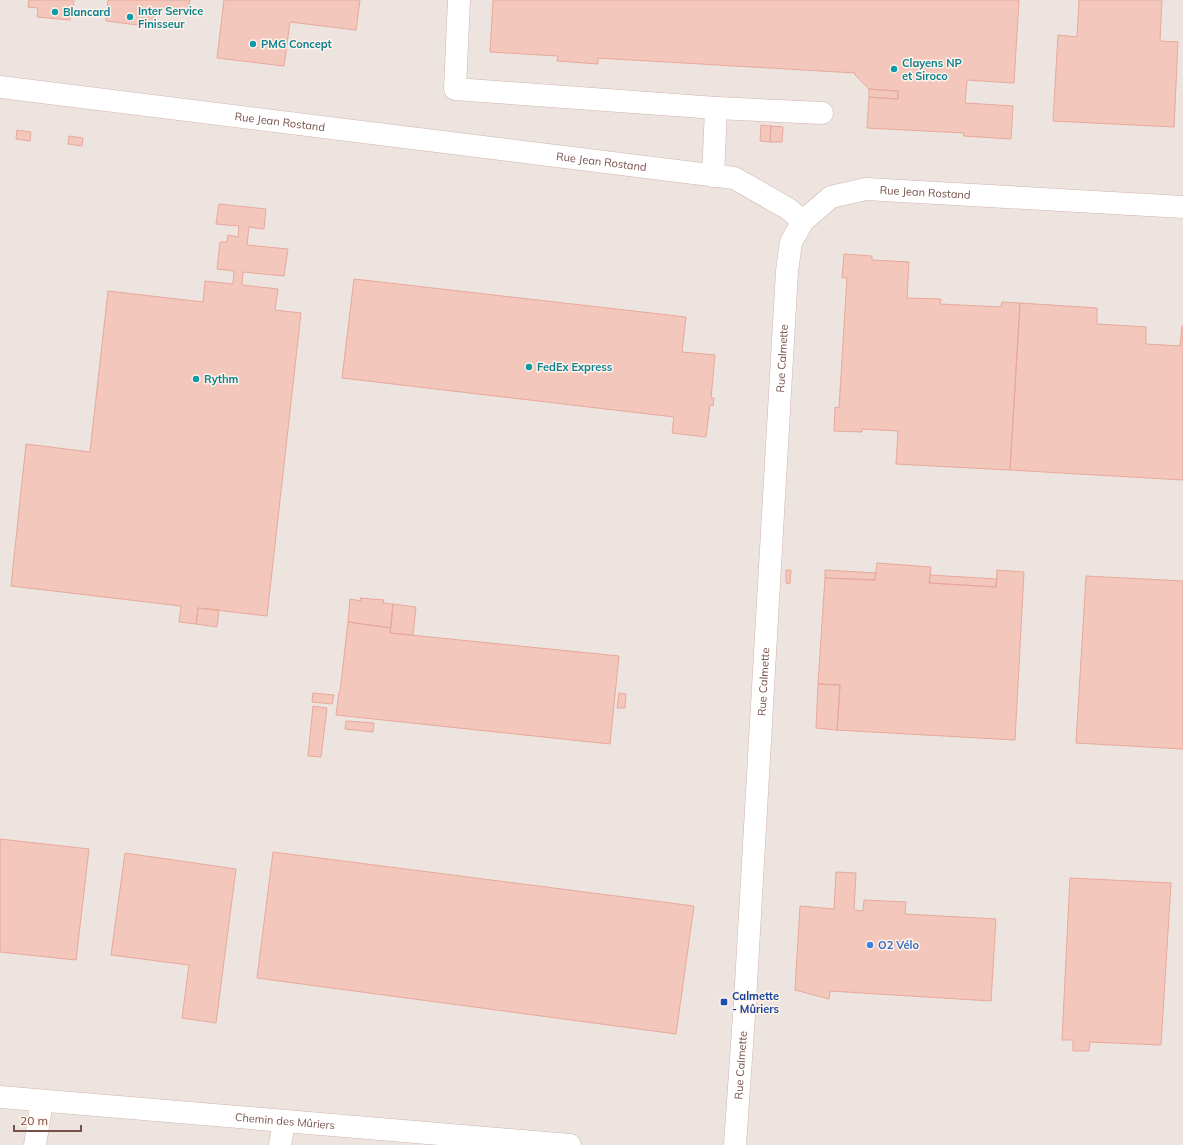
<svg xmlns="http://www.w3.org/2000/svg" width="1183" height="1145" font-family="Mulish,sans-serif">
<rect width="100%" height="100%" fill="#fdefe4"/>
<path fill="#ede3df" d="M0 0H1183V1145H0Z"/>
<path fill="#f3c7bb" stroke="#e7a99b" d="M29 0H74L72 16 70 15V20L37 17 38 8 28 7Z
M108 0H190L188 13 155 9 153 27 106 21Z
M224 0H360L356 30 290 22 284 66 217 58Z
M493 0H1019L1014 83 967 80 965 103 1013 106 1011 139 964 136V133L867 128 869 97 898 99V91L869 89 855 75V73L598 58V64L557 61 558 56 490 52Z
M1079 0H1162L1160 41 1178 42 1174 127 1053 121 1058 35 1077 37Z
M869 89 898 91V99L869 97Z
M761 125 771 126 770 142 760 141Z
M771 126 783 127 782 142H770Z
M17 130 31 132 30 141 16 139Z
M69 136 83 138 82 146 68 144Z
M219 204 266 209 264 229 249 227 247 245 288 249 284 276 243 272 242 285 278 289 275 310 301 313 267 616 198 608 196 624 179 622 181 606 11 586 26 444 90 452 108 291 203 302 205 281 233 284 234 271 217 269 220 242H227L228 235 238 237 239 226 216 224Z
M844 254 872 256V260L909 262 907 298 941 299 940 304 1001 307 1002 302 1020 303 1010 470 896 464 898 431 862 429V432L834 431 835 407 839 408 847 278H842Z
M354 279 686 317 682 352 715 355 711 398H714L713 406 710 405 706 437 672 433 674 417 342 378Z
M1020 303 1097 308V324L1146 327V344L1180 346 1182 326H1183V480L1010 470Z
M877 563 931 567 929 583 996 587 997 570 1024 572 1015 740 837 730 840 685 818 684 825 578 875 580Z
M786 570H791L790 584 786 583Z
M825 570 876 573 875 580 825 578Z
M930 575 997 579 996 587 929 583Z
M1086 576 1183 581V749L1076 743Z
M360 598 384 600 383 603 393 604 391 628 348 622 350 599 361 601Z
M393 604 416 607 413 635 390 633Z
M198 608 219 610 217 627 196 624Z
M348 622 391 628 390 633 619 656 610 744 336 715 339 692H340Z
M818 684 840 685 837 730 816 728Z
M313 693 334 695 332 704 312 702Z
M619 693 626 694 625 708H617Z
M313 706 327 708 321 757 308 756Z
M346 721 374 723 373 732 345 729Z
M0 839 89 849 76 960 0 952Z
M273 852 694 906 676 1034 257 978Z
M125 853 236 869 216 1023 182 1018 189 965 111 955Z
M836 872 856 873 854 910 863 911 864 900 906 902 905 914 996 919 991 1001 830 991 829 999 795 990 800 906 834 909Z
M1070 878 1171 883 1161 1045 1090 1042 1089 1051H1073V1040H1062Z"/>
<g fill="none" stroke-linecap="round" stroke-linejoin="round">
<defs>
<g id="minor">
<path d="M459 0 455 89 716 108 822 113"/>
<path id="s1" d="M0 87 734 178 787 208 803 221"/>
<path d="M713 176 716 108"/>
<path id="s2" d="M0 1097 570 1145"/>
<path d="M35 1145 42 1101"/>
<path d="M280 1145 284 1122"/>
<path id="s3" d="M735 1145 745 1001 787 271 791 242 803 221 831 197 866 189 1183 207"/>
</g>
</defs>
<use href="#minor" stroke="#d1b6ad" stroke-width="23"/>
<use href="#minor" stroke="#fff" stroke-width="22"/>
</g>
<g fill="#0f9aa8" stroke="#fff3eb" stroke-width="1.5">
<circle cx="55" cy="12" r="4"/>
<circle cx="130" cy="17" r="4"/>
<circle cx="253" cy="44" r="4"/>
<circle cx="894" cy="69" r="4"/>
<circle cx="529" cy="367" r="4"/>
<circle cx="196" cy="379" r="4"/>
</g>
<circle fill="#3f7fe0" stroke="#fff3eb" stroke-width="1.5" cx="870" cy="945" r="4"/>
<rect fill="#1a4fb4" stroke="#fff3eb" stroke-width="1.5" x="720" y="998" width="8" height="8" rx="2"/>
<g text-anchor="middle" stroke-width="3" stroke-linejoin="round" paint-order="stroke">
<g font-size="11" font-weight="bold" fill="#0d838f" stroke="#fff3eb" text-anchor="start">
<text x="138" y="15">Inter Service<tspan x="138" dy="13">Finisseur</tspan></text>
<text x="63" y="16">Blancard</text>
<text x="261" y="48">PMG Concept</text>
<text x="902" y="67">Clayens NP<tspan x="902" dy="13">et Siroco</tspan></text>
<text x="537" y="371">FedEx Express</text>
<text x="204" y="383">Rythm</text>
</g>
<g font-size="11" fill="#775049" stroke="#fff3eb">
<text dy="4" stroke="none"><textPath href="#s1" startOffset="282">Rue Jean Rostand</textPath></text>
<text dy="4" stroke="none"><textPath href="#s1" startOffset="606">Rue Jean Rostand</textPath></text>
<text dy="4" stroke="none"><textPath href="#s3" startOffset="1061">Rue Jean Rostand</textPath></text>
<text dy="4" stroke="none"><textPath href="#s3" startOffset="788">Rue Calmette</textPath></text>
<text dy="4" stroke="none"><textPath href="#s3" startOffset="464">Rue Calmette</textPath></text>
<text dy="4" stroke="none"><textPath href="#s3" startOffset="80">Rue Calmette</textPath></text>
<text dy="4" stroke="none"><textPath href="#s2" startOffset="286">Chemin des Mûriers</textPath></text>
</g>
<g font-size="11" font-weight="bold" fill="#366cbe" stroke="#fff3eb" text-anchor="start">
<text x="878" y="949">O2 Vélo</text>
</g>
<g font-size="11" font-weight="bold" fill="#164399" stroke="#fff3eb" text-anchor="start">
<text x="732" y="1000">Calmette<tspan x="732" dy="13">- Mûriers</tspan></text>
</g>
</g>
<path d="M14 1125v6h67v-6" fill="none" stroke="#775049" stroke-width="2"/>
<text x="20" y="1125" font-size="12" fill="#775049" stroke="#fff3eb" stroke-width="3" paint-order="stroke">20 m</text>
</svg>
